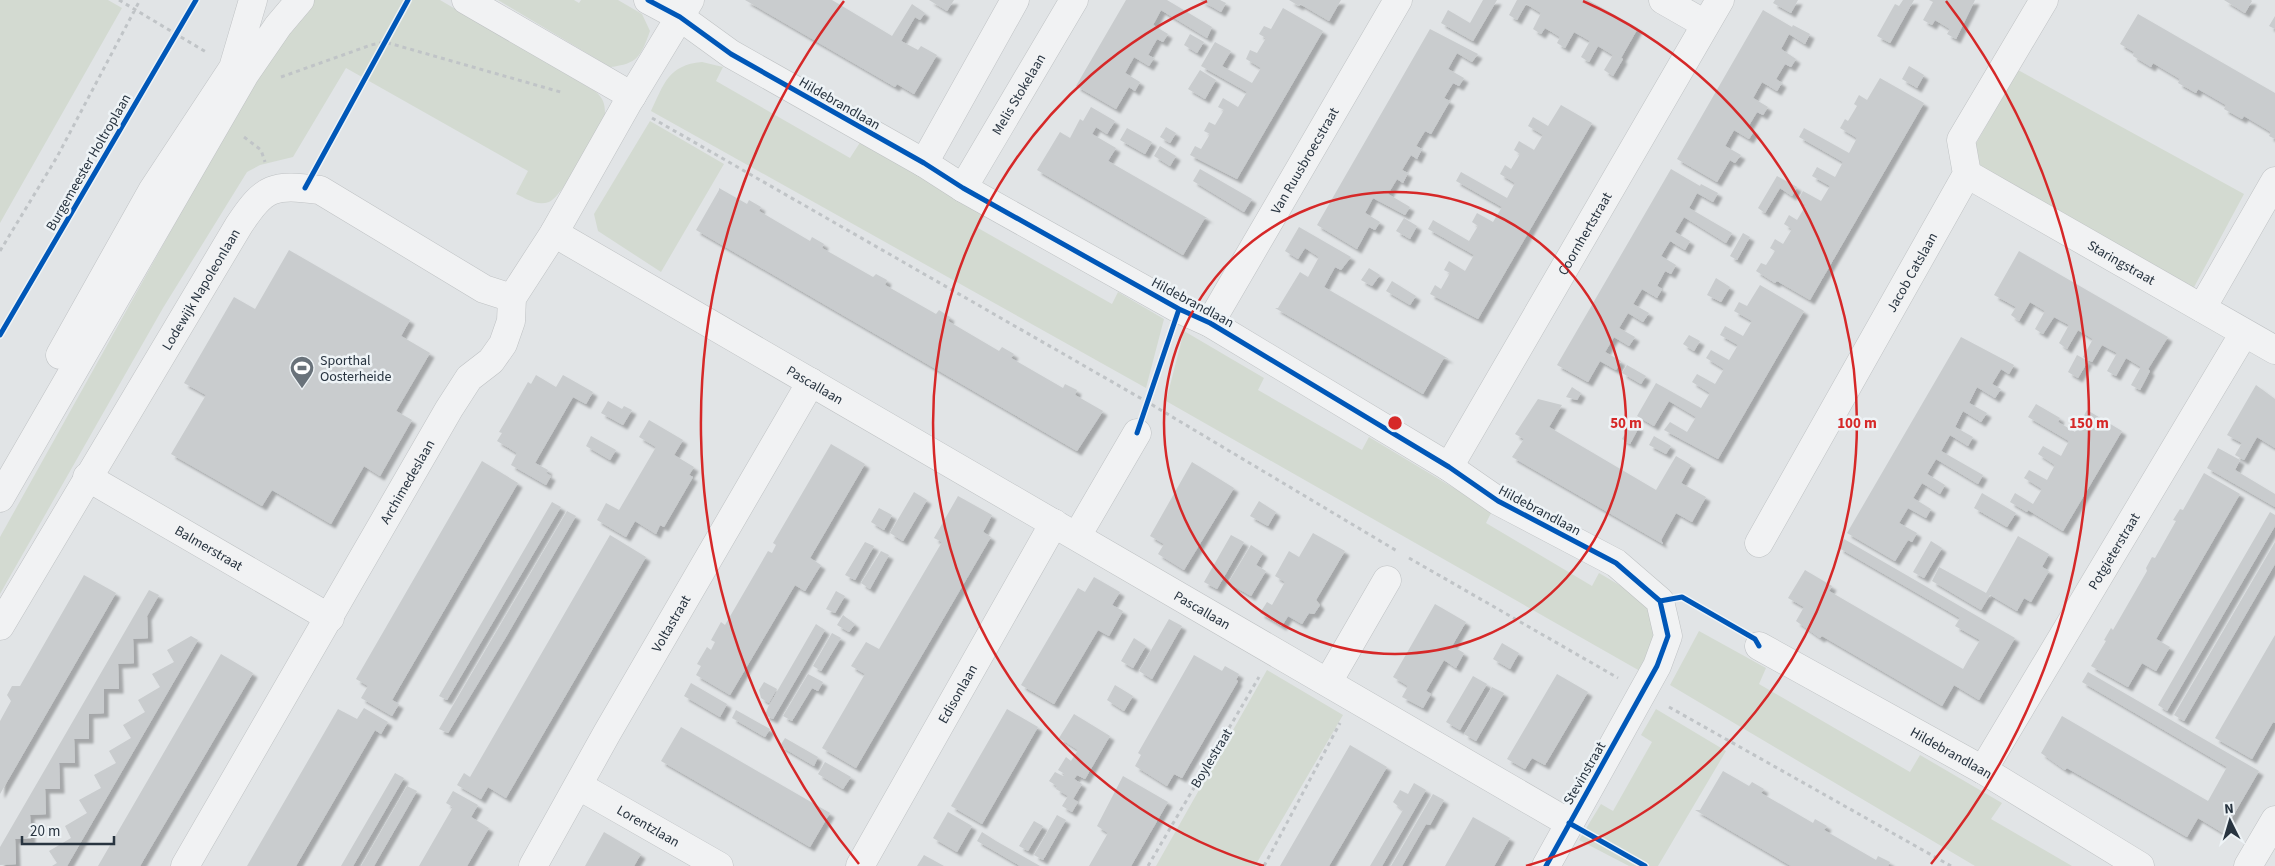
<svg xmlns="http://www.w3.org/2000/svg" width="2275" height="866" font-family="'Source Sans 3',sans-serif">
<defs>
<filter id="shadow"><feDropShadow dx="4.5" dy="4.5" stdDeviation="1" flood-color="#0004"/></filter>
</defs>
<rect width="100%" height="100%" fill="#e1e4e6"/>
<path fill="#d3dad1" d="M0 0H108L122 8 0 223Z
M311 0H440L595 91C603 98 605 103 605 114 597 131 564 196 549 202 536 206 527 199 516 194L528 171 346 68 293 157 260 165 247 172 163 308 0 594V537L264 64Z
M498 0H574L579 3 581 0H618L642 14 650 31C641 56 638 64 610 67Z
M702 62 723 67 716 81 850 158 861 141 986 214 978 228 1112 304 1118 292 1164 319 1146 388 651 111C664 84 668 65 702 62Z
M2018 70 2244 194 2192 291 1980 170 1973 149Z
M650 121 724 164 661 272 598 231 594 214Z
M1184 331 1264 378 1258 390 1362 450 1369 437 1492 511 1486 523 1592 586 1599 573 1665 612 1647 675 1166 401Z
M1699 631 1766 668 1759 684 1910 772 1920 755 2002 803 1991 819 2072 866H1975L1670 685Z
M1267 670 1343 715 1255 866H1156Z
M1656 709 1726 751 1658 866H1629L1579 840 1601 804 1613 811 1652 742 1641 735Z"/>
<path fill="#c9ccce" filter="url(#shadow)" d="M745 0H832L892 36 912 4 925 13 920 20 915 17 901 41 918 50 921 46 937 55 914 94 897 84 895 87Z
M929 0H954L947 11Z
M1126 0H1167L1212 27 1207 38 1161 10 1153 25 1168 34 1163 42 1157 39 1148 55 1154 58 1149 66 1134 57 1125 73 1140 82 1135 91 1129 87 1116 109 1076 86Z
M1200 0H1220L1226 3 1221 12Z
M1289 0H1341L1329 21 1300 4 1299 6Z
M1483 0H1497L1473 41 1441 23 1448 10 1470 23Z
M1517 0H1588L1638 28 1621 58 1623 59 1613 76 1604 70 1613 55 1598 46 1589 62 1581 57 1590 41 1574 32 1565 48 1557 43 1560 37 1545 28 1541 34 1533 29 1541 13 1526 4 1517 20 1509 15Z
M1775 0H1798L1791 13 1773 3Z
M1903 0H1914L1890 43 1877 36 1895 4 1899 6Z
M1929 0H1975L1956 39 1947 34 1950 29 1935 20 1932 25 1923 20 1933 2Z
M2224 0H2251L2252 1 2245 13Z
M1283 8 1323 31 1237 179 1190 155 1195 146 1201 149 1210 134 1204 131 1209 122 1215 125 1224 110 1218 107 1223 98 1238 107 1247 92 1201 66 1215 42 1231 51 1222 66 1252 83 1261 68 1246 59 1250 50 1257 53 1266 38 1259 34 1264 26 1271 29Z
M1763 10 1792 27 1793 25 1810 34 1805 44 1789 34 1781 49 1796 59 1791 67 1785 64 1776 79 1782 83 1777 91 1762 82 1753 98 1768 107 1763 115 1757 112 1748 127 1754 131 1749 139 1734 130 1725 146 1741 155 1735 163 1730 160 1717 182 1677 159Z
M2138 14 2275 93V139L2269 136 2271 132 2244 116 2242 119 2224 109 2226 105 2198 89 2196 93 2178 83 2180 79 2153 63 2151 67 2133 56 2134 52 2120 44Z
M2275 16V29L2269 26Z
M1430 29 1478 54 1472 62 1457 53 1448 69 1464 78 1459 86 1453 83 1444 98 1450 101 1431 134 1425 131 1416 146 1422 149 1417 159 1411 155 1402 170 1408 173 1403 183 1397 179 1388 194 1410 207 1405 215 1373 198 1365 213 1380 222 1375 230 1369 227 1357 249 1317 225Z
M1190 34 1204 42 1197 53 1184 45Z
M1909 66 1924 75 1917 88 1902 79Z
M1200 70 1216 80 1205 99 1188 89Z
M1880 78 1924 103 1810 300 1777 281 1775 283 1756 271 1761 263 1766 265 1775 251 1770 248 1775 239 1783 244 1792 229 1784 224 1789 215 1797 220 1806 205 1798 200 1803 191 1821 201 1830 186 1812 176 1817 167 1835 177 1843 162 1799 137 1804 128 1849 153 1857 138 1840 128 1845 119 1848 121 1857 106 1854 104 1859 95 1867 100Z
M1561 105 1592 123 1478 319 1430 294 1435 285 1441 289 1450 273 1444 270 1449 261 1465 271 1474 255 1428 229 1432 222 1433 220 1469 241 1478 226 1472 222 1477 213 1493 222 1502 207 1456 181 1461 172 1507 198 1515 183 1500 174 1505 165 1511 169 1520 154 1514 150 1519 141 1534 150 1543 135 1528 126 1533 117 1548 126Z
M1091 107 1115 121 1107 134 1096 127 1092 134 1116 148 1108 161 1209 219 1205 218 1183 255 1037 170 1060 132 1070 138 1080 119 1083 121Z
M1166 127 1176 133 1170 143 1160 137Z
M1127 128 1152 142 1145 154 1120 140Z
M1160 146 1176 156 1170 166 1154 156Z
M1200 169 1252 199 1244 212 1193 181Z
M1671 169 1700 186 1701 184 1718 193 1713 202 1697 193 1689 208 1732 233 1726 243 1684 217 1675 232 1690 241 1685 250 1670 241 1661 256 1676 265 1671 274 1665 271 1657 286 1662 289 1657 298 1642 289 1633 304 1649 313 1643 322 1628 313 1619 328 1635 337 1629 346 1614 337 1605 352 1621 361 1616 370 1600 361 1588 382 1557 365Z
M1777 176 1797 187 1792 196 1780 188 1765 213 1758 208Z
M719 188 747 204 749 200 761 207 759 211 810 241 812 237 824 244 822 248 873 277 876 274 887 280 885 285 936 314 939 310 950 317 948 321 999 351 1002 347 1014 354 1011 358 1063 388 1065 384 1077 390 1075 395 1103 411 1077 451 696 230 719 190Z
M1404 218 1417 226 1410 239 1396 231Z
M1299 227 1351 257 1341 270 1335 267 1324 287 1449 359 1444 358 1423 394 1275 308H1278L1300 272 1308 277 1319 257 1305 248 1298 259 1285 251Z
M1743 233 1750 237 1737 260 1730 256Z
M289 250 410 320 401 336 430 353 396 411 412 420 380 476 364 466 331 524 272 490 262 506 171 454 206 395 184 383 234 297 255 309Z
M2019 251 2168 337 2148 369 2150 371 2140 390 2131 385 2141 367 2126 358 2116 376 2107 371 2117 353 2102 345 2092 362 2083 357 2093 339 2078 330 2067 349 2059 343 2069 325 2054 317 2043 334 2035 329 2045 311 2030 302 2019 321 2011 315 2016 307 1994 295Z
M1369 268 1380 275 1372 286 1361 280Z
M1716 278 1730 287 1721 302 1707 295Z
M1392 281 1416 296 1410 305 1386 291Z
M1760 285 1804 311 1718 459 1664 430 1670 422 1687 432 1696 417 1669 401 1654 426 1637 416 1656 383 1701 408 1710 393 1692 382 1697 374 1715 384 1724 369 1706 358 1711 350 1729 360 1738 345 1720 335 1725 326 1743 336 1752 321 1734 311 1739 302 1747 306Z
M1689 335 1700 341 1694 351 1683 344Z
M1961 337 2014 365 2009 374 2001 369 1992 384 2001 389 1995 398 1977 387 1969 403 1987 413 1981 422 1963 411 1955 427 1973 437 1968 446 1950 435 1941 451 1983 475 1978 484 1936 459 1927 474 1945 485 1940 494 1922 483 1913 498 1931 509 1926 518 1908 508 1899 523 1917 533 1912 542 1908 540 1895 561 1847 533Z
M2077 355 2088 361 2078 378 2068 372Z
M1627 365 1646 376 1641 384 1622 373Z
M536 375 556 387 563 375 593 392 586 404 573 397 535 463 548 470 546 473 551 476 546 485 511 465 517 453 497 441 502 433 499 432 508 417 528 382 531 384Z
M2256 385 2275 399V448L2257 437 2244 460 2235 455 2242 443 2227 435Z
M1572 387 1581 393 1577 400 1566 397Z
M1538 399 1562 405 1549 427 1656 490 1676 456 1691 465 1681 483 1706 497 1692 522 1676 513 1661 540 1663 544 1512 457 1524 439 1515 434Z
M608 401 622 409 624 406 632 410 623 425 601 413Z
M2036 404 2060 418 2058 422 2075 432 2087 410 2122 431 2063 531 2028 510 2027 512 2010 502 2015 493 2033 504 2042 489 2024 478 2029 470 2047 480 2055 465 2038 454 2043 446 2061 456 2069 441 2028 417Z
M649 420 683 440 674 455 694 467 689 475 693 477 664 527 660 525 656 534 635 521 626 537 597 520 606 503 619 510 656 447 639 437Z
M1631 423 1639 427 1630 444 1622 439Z
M591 436 616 450 610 460 586 446Z
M1654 436 1671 446 1666 454 1649 445Z
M831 444 865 464 810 558 821 565 805 591 795 585 730 695 696 675 701 666 697 664 707 647 711 650 715 642 711 640 721 622 725 625 768 551 772 553 776 545 773 543Z
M2218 448 2240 460 2235 470 2275 494V507L2207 468Z
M482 461 518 483 392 700 399 704 392 716 361 698 368 686 356 679Z
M1192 462 1234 488 1184 570 1158 554 1164 544 1150 536Z
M2204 473 2240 494 2156 639 2170 647 2156 671 2142 663 2128 687 2091 666 2106 641 2104 640 2111 628 2113 630 2147 571 2146 568 2152 557 2155 558 2176 521 2173 520 2180 509 2183 510Z
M914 492 927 500 903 541 890 533Z
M1982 493 2016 513 2007 527 1974 508Z
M958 496 992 515 983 532 991 537 856 768 822 748 865 674 851 666 866 642 879 649 942 542 934 538Z
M1259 501 1276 512 1268 526 1250 516Z
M552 502 561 507 447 700 439 696Z
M879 508 892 515 884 530 871 522Z
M567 511 576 516 506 637 448 733 439 729Z
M2270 512 2275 515V526L2167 711 2158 705Z
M1313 533 1345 551 1316 600 1320 605 1314 614 1309 613 1302 624 1288 616 1282 626 1260 613 1267 602 1272 605 1285 582 1275 576 1289 551 1299 557Z
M610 535 646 557 506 798 488 787 481 799 457 785 464 773 470 777Z
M1231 535 1244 542 1217 589 1204 582Z
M2018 536 2049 554 2042 567 2049 571 2031 602 2024 598 2017 611 1990 595 1981 610 1932 581 1939 567 1986 593Z
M1844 539 2015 638 1979 700 1954 685 1942 706 1822 636 1820 638 1796 621 1804 607 1788 598 1805 570 1832 586 1829 591 1963 669 1968 660 1980 640 1955 626 1960 618 1839 548Z
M1931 541 1942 548 1924 578 1913 572Z
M865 542 874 546 855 580 845 575Z
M2275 542V564L2184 721 2174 715Z
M1251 545 1263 553 1256 565 1266 571 1251 596 1228 583Z
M881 551 889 555 870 589 861 583Z
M84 575 116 593 0 794V721L11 701 7 695 12 686H20Z
M1094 577 1120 592 1112 605 1123 611 1109 636 1098 630 1054 704 1021 685 1078 588 1085 592Z
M149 590 159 595 147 616 148 638 133 639 134 663 118 664 119 689H104V713L89 714V739H74L75 763H59L60 789H45L46 814 30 815 31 839H15L16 864 0 865V847Z
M836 591 845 596 835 613 826 609Z
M1435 604 1466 622 1452 646 1464 653 1456 668 1444 660 1426 691 1431 694 1423 708 1402 697 1408 686 1393 677Z
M843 615 855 624 849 632 837 625Z
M1169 619 1182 626 1152 679 1139 671Z
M816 624 825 630 773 719 765 715 768 707Z
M832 633 841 638 821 671 813 666Z
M2275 635V723L2273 722 2252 759 2215 738Z
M191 636 198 640 67 866H52L57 863 49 851 71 838 65 826 87 813 79 800 101 788 94 775 116 763 109 751 131 738 123 725 145 712 138 700 160 687 152 674 174 662 167 650Z
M1134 638 1146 646 1133 668 1121 661Z
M1502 643 1519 653 1510 669 1493 659Z
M221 654 253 673 140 866H98Z
M1194 655 1222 671 1225 666 1239 674 1236 680 1238 681 1182 778 1174 774 1167 786 1135 766 1141 755 1138 753Z
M2088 672 2259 771 2223 833 2198 818 2187 837 2067 768 2065 770 2041 753 2062 716 2208 801 2227 767 2082 682Z
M808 674 823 682 818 691 812 688 792 721 783 716Z
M1557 674 1588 692 1545 765 1532 758 1525 769 1507 759Z
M1473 676 1487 684 1460 730 1446 722Z
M764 682 777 689 769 703 761 698 759 690Z
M691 683 727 704 720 717 684 696Z
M1115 685 1133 696 1124 711 1107 700Z
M1492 687 1504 693 1476 741 1464 734Z
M364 708 388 722 381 734 375 730 296 866H247L338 709 357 719Z
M1007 709 1038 727 982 824 951 806Z
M736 710 770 729 765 737 732 718Z
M1074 714 1110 736 1085 779 1077 775 1074 779 1082 784 1073 799 1078 802 1072 812 1062 806 1068 796 1056 789 1057 786 1049 781 1055 772 1063 776 1065 774 1058 770 1066 757 1071 761 1078 750 1059 738Z
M681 727 830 813 810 847 661 761Z
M785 738 818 757 814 766 780 746Z
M1350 745 1387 767 1345 839 1329 866H1280Z
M825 762 851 777 843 789 818 774Z
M1723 771 1749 786 1752 782 1764 789 1761 793 1813 823 1815 819 1827 826 1824 830 1876 860 1878 856 1890 862 1888 866H1791L1695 810H1700Z
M395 773 404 778 353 866H341Z
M1123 776 1168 802 1131 866H1089L1108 833 1097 826Z
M1414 783 1426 790 1382 866H1370L1403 810 1393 802 1400 790 1408 794Z
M407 786 417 791 405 812 374 866H361Z
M453 791 478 805 471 817 489 828 467 866H419L453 807 446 803Z
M1433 794 1444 800 1430 825 1426 824 1402 866H1391Z
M948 812 972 826 957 852 933 838Z
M1057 815 1066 820 1043 860 1034 855Z
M1473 817 1510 838 1496 863 1494 866H1445Z
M1034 821 1043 826 1028 851 1019 846Z
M604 832 641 854 634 866H585Z
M982 832 996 841 1040 866H1020L991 849 977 841Z
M924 855 944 866H917Z"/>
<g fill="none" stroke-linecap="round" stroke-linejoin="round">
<defs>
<g id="minor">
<path d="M466 0 632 96"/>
<path d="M648 0 680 17 731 54 924 163 963 188 1179 309 1210 323 1449 467 1498 501 1616 563 1660 601 1668 636 1657 666 1546 866"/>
<path d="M1663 0 1705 24"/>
<path d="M924 163 1015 0"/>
<path id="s1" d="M1967 174 2275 350"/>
<path id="s2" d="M963 188 1074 0"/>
<path id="s3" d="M554 233 1569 823"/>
<path d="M2202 308 2275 181"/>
<path id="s4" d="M1210 323 1398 0"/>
<path id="s5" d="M1449 467 1720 0"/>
<path id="s6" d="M87 477 330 618"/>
<path d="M1077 536 1137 433"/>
<path id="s7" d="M1759 543 1967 174 1961 140 2044 0"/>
<path id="s8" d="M0 626 239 225C265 186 273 184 320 190L484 289 512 298"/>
<path id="s9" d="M1759 646 1983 770 2140 866"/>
<path d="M1328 682 1387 580"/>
<path id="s10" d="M1983 770 2244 333"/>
<path id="s11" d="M579 786 719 866"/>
<path id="s12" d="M185 866 449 409 469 378 491 361 503 344 511 321 512 298 554 233 627 104 690 0"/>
<path id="s13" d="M533 866 607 733 811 382"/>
<path id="s14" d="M860 866 1054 523"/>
<path d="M2248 866 2275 820"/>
</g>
<path id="tertiary" d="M60 355 152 191 233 68 253 0
M0 498 245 74 278 26 300 0"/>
</defs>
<use href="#minor" stroke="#bfc2c4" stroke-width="29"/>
<use href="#tertiary" stroke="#bfc2c4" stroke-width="29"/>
<path stroke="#c0c4c7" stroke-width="3" stroke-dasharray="4 4" stroke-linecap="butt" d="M119 0 206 52
M281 77 371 45 385 42 564 93
M652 118 1149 403 1397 551
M244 137 261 150 265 162
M0 251 57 157 140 0
M1409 558 1618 678
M1669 707 1951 866
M1148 866 1259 677
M1264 866 1340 723"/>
<use href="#minor" stroke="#f1f2f3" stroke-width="28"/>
<use href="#tertiary" stroke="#f1f2f3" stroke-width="28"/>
<defs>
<path id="cycleway" d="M648 0 680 17 731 54 924 163 963 188 1179 309 1210 323 1449 467 1498 501 1616 563 1660 601 1668 636 1657 666 1546 866
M305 188 408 0
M0 335 196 0
M1137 433 1179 309
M1660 601 1682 597 1755 639 1759 646
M1569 823 1645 866"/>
</defs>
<use href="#cycleway" stroke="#eef3f6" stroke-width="8"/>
<use href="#cycleway" stroke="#0057b8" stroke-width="5"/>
</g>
<g fill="none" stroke="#d62828" stroke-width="2.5">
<circle cx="1395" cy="423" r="231"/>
<path d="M1264 866A462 462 0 0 1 1207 1M1583 1A462 462 0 0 1 1526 866"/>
<path d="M859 864A694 694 0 0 1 844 1M1946 1A694 694 0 0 1 1931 864"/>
</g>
<defs>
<symbol id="stadium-pin" viewBox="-11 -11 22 30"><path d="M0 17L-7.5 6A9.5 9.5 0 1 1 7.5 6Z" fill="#69727a" stroke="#eef3f6"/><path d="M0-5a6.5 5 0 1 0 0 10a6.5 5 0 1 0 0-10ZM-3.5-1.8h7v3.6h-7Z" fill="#fff"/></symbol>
</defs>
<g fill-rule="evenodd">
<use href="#stadium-pin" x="288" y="354" width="28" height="38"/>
</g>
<g text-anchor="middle" stroke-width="5" stroke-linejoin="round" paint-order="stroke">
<g font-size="14" fill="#283440" stroke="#eef3f6">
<text dy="5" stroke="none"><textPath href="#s2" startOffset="109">Melis Stokelaan</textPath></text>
<text transform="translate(840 103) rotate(30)" y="5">Hildebrandlaan</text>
<text dy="5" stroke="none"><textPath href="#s4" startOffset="188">Van Ruusbroecstraat</textPath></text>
<text transform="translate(88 162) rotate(-60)" y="5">Burgemeester Holtroplaan</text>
<text dy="5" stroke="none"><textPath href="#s5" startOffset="270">Coornhertstraat</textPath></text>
<text dy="5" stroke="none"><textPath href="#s1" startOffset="178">Staringstraat</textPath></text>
<text dy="5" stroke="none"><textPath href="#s7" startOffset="311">Jacob Catslaan</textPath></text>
<text dy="5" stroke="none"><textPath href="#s8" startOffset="392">Lodewijk Napoleonlaan</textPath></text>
<text transform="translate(1193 302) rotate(28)" y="5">Hildebrandlaan</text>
<text dy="5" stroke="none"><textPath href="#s3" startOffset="302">Pascallaan</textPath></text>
<text dy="5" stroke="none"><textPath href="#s12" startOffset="444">Archimedeslaan</textPath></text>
<text transform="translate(1540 510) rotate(28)" y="5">Hildebrandlaan</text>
<text dy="5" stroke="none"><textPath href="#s6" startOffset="141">Balmerstraat</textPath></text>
<text dy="5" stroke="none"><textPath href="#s10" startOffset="255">Potgieterstraat</textPath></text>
<text dy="5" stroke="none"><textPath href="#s3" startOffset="750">Pascallaan</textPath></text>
<text dy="5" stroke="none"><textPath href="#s13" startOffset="279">Voltastraat</textPath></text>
<text dy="5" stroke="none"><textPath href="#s14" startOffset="198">Edisonlaan</textPath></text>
<text dy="5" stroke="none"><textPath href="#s9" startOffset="220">Hildebrandlaan</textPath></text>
<text transform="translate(1211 758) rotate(-59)" y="5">Boylestraat</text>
<text transform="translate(1584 773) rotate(-60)" y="5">Stevinstraat</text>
<text dy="5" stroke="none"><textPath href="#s11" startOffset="80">Lorentzlaan</textPath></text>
</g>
<g font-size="14" fill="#283440" stroke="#eef3f6" text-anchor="start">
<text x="320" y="365">Sporthal<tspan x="320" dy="16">Oosterheide</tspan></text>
</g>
</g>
<circle cx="1395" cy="423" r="8" fill="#d62828" stroke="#eef3f6" stroke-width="2.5"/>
<g font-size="15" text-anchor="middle" font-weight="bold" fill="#d62828" stroke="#eef3f6" stroke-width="5" stroke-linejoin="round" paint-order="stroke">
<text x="1626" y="428">50 m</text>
<text x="1857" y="428">100 m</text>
<text x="2089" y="428">150 m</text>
</g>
<g transform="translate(2230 821) rotate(355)" stroke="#eef3f6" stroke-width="4" paint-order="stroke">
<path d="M0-4L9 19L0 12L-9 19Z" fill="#283440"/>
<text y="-8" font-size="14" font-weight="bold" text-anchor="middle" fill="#283440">N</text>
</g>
<path d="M22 836v8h92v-8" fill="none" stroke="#283440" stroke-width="2.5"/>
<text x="30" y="836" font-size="15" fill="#283440" stroke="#eef3f6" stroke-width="4" paint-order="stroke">20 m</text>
</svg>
